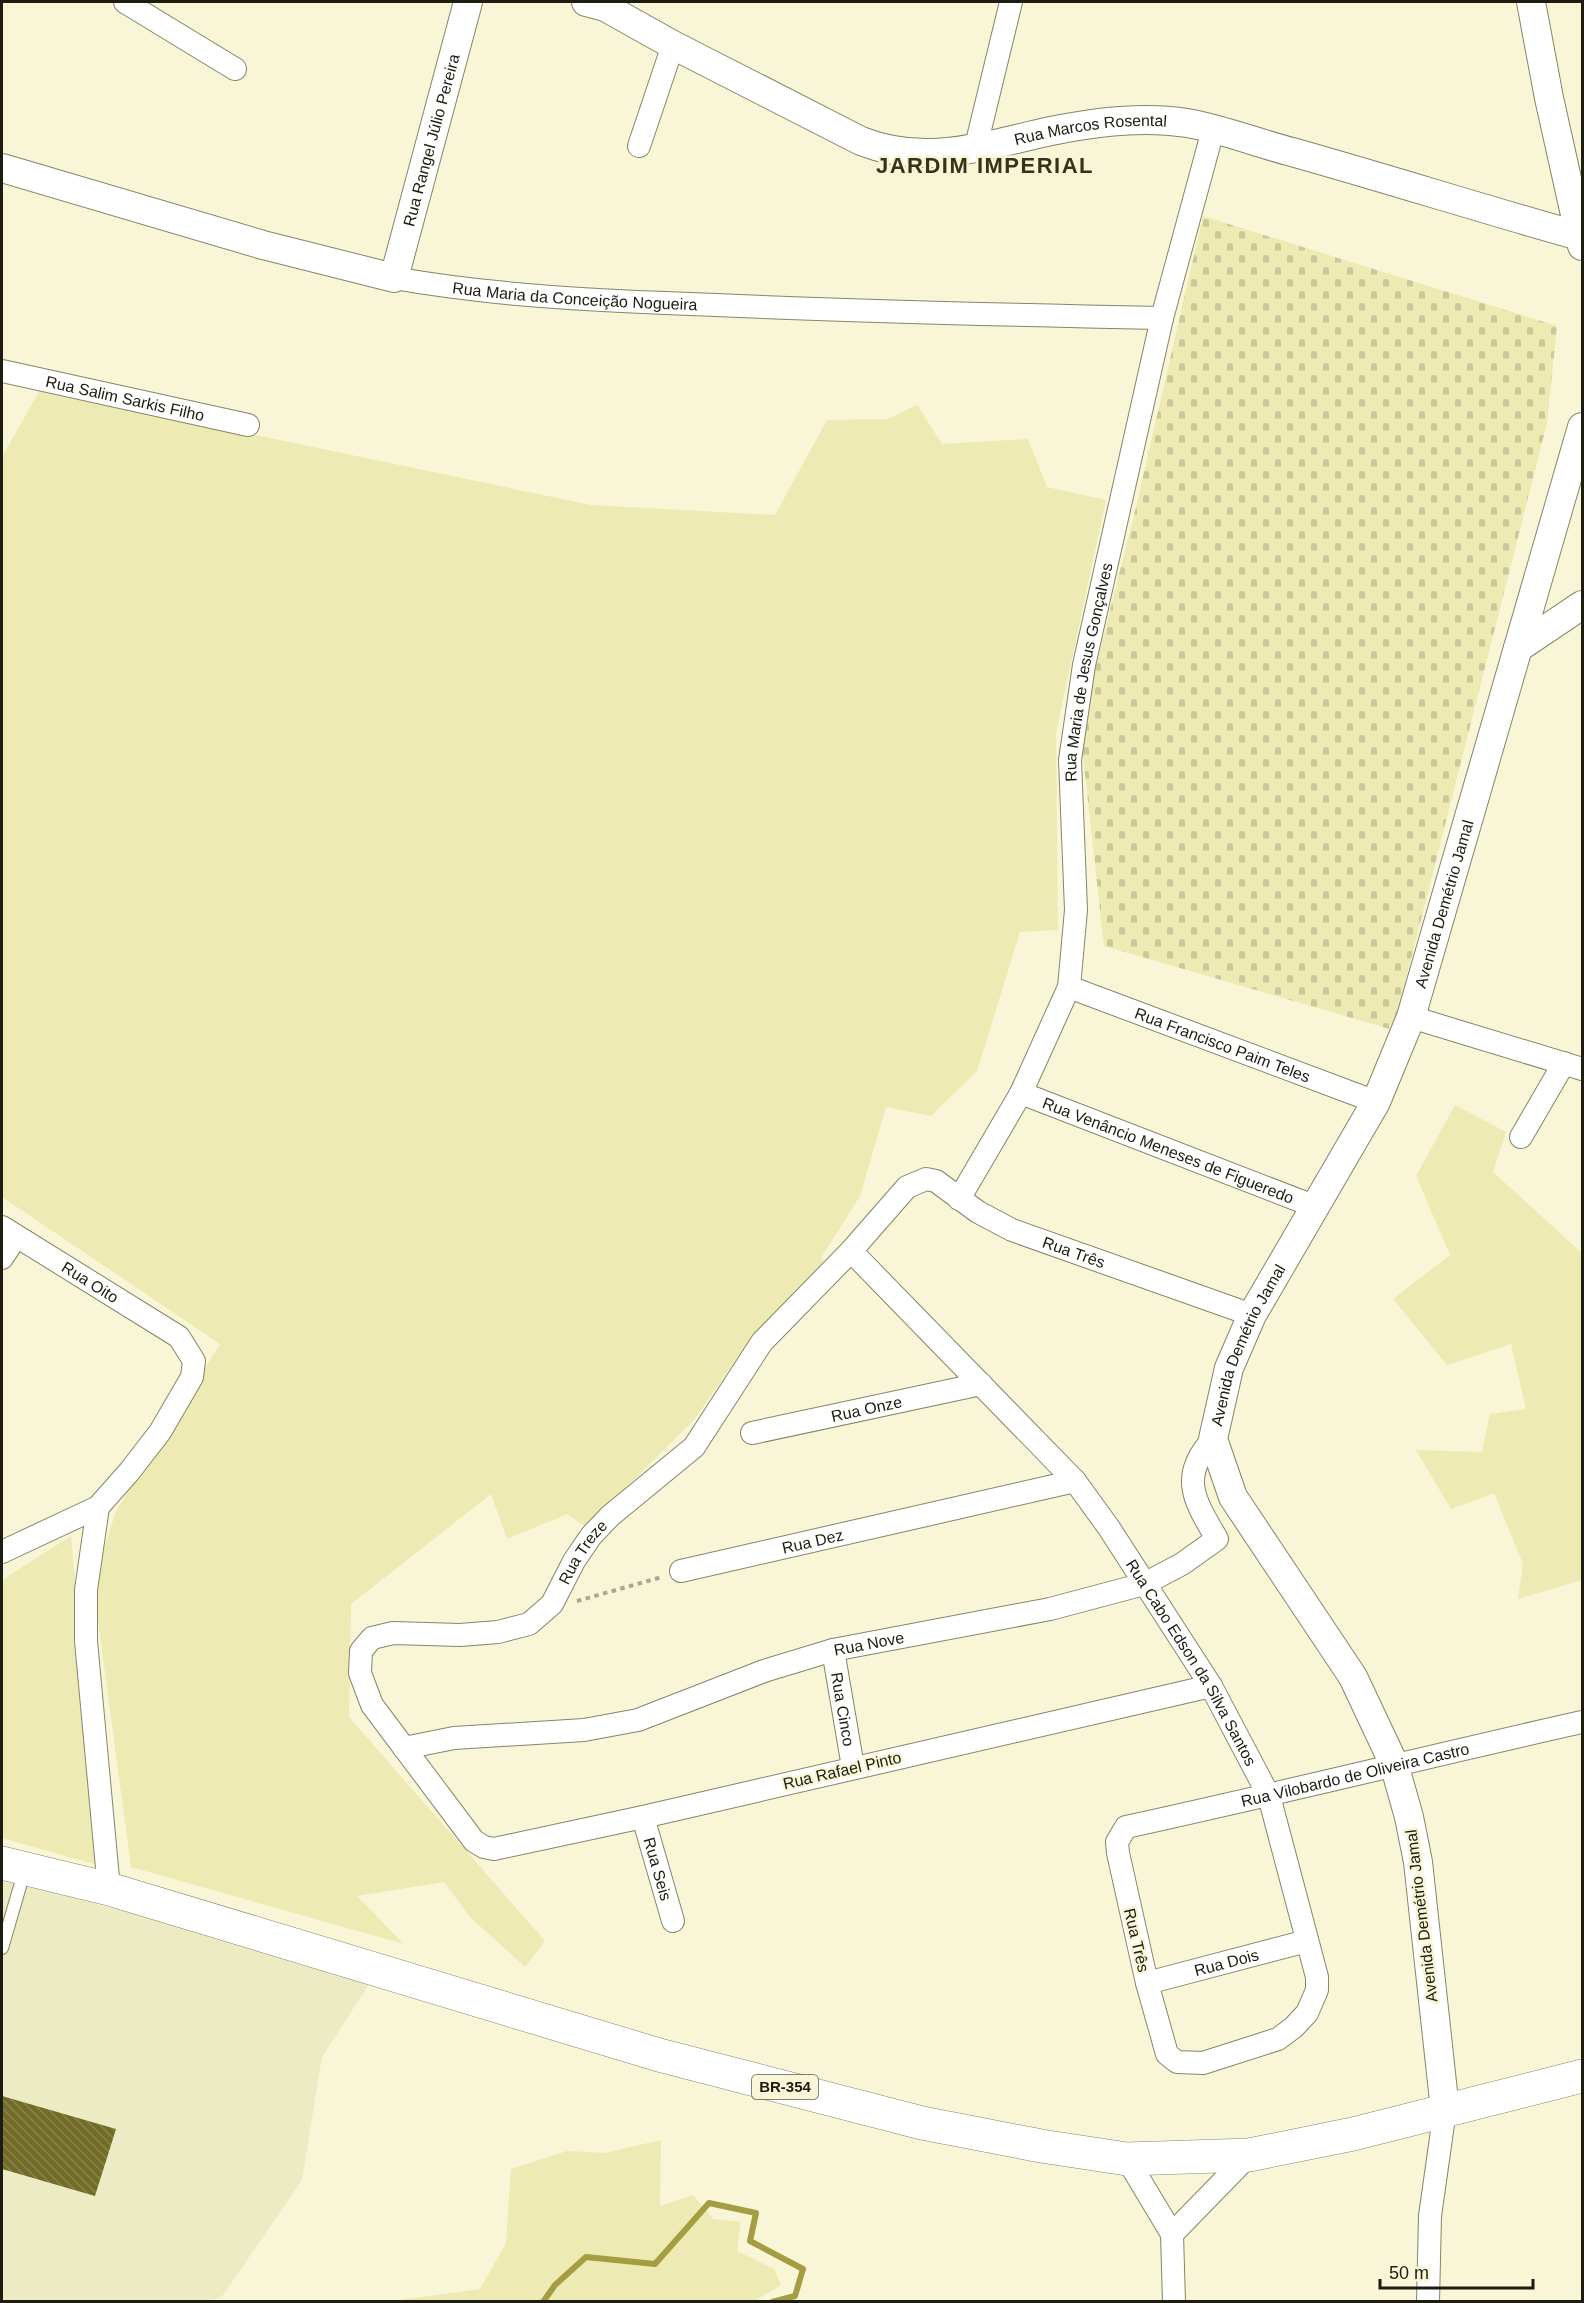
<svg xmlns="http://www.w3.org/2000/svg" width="1584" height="2303" font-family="Arial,sans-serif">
<defs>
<pattern id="cemetery-stones" width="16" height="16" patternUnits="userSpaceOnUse" patternTransform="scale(1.5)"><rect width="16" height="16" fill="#edeab3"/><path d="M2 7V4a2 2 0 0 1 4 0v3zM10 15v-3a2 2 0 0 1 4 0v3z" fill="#cbc899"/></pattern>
<pattern id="building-back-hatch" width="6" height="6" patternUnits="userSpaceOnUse" patternTransform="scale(1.5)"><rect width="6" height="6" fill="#726c26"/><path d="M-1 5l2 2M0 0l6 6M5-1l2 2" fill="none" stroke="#888452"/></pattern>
</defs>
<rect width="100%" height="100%" fill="#f8f6d6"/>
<path fill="#edebc3" d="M2 1879 373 1978 322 2057 302 2180 221 2298 197 2302 2 2301Z"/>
<path fill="#edeab3" d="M40 390 591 505 775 515 827 420 887 419 917 405 942 444 1028 439 1047 487 1106 500 1056 733 1058 930 1020 932 977 1071 931 1116 886 1107 860 1196 821 1258 831 1270 753 1335 694 1420 586 1527 567 1514 507 1539 491 1494 351 1604 349 1717 545 1941 525 1967 470 1917 444 1882 357 1896 404 1944 131 1867 93 1583 116 1511 220 1344 2 1197V457Z
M1455 1105 1506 1132 1493 1172 1582 1253V1580L1518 1599 1523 1564 1494 1493 1451 1509 1416 1450 1482 1452 1490 1414 1526 1409 1511 1344 1447 1365 1393 1299 1450 1255 1416 1176Z
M71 1536 101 1866 2 1838V1580Z
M661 2140 660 2206 693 2195 713 2219 741 2222 737 2251 774 2269 781 2285 753 2302 393 2301 480 2289 506 2243 511 2169 567 2151 605 2153Z"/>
<path fill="url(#cemetery-stones)" d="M1203 216 1557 326 1547 423 1393 1030 1104 946 1080 729 1136 507Z"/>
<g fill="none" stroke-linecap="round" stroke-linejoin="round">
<path stroke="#a49d41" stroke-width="6" d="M543 2302 555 2285 586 2257 655 2264 709 2203 756 2213 750 2241 803 2269 795 2296 772 2302"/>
</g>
<path fill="url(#building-back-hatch)" d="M2 2096 116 2129 95 2196 2 2169Z"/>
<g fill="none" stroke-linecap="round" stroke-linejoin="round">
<defs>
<path id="service" d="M2 1948 25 1869"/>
<g id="minor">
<path d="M125 2 235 69"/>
<path d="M639 146 673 45"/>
<path d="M975 150 1011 2"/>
<path id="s1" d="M394 278C501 297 608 301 716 305 865 312 1013 315 1162 318"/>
<path id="s2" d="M2 371 248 425"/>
<path id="s3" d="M1069 987 1376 1102"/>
<path d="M1411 1017 1582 1069"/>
<path id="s4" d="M1021 1093 1316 1207"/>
<path d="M1521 1137 1564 1063"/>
<path id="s5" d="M959 1199 1021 1093 1069 987 1076 910 1070 760 1084 665 1162 318 1213 130"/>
<path id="s6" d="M2 1227 179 1337 194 1361 192 1377 160 1432 129 1472 98 1507 2 1552"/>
<path id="s7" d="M851 1251 1075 1481 1109 1528 1211 1686 1269 1796 1317 1977V1990L1307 2013 1294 2027 1278 2039 1203 2063 1177 2062 1167 2054 1147 1983 1118 1853 1117 1842 1126 1827C1278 1794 1430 1756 1582 1722"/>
<path d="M2 1258 16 1237"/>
<path id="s8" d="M752 1433 981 1384"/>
<path d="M98 1507 86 1590V1641L109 1889"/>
<path id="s9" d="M681 1571 1075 1481"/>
<path id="s10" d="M833 1650 853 1767"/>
<path id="s11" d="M1211 1686 643 1817 494 1849 484 1847 474 1841 372 1705 360 1673 361 1651 372 1638 393 1633 460 1635 498 1632 529 1624 552 1604 574 1561 591 1536 610 1516 694 1447 762 1342 851 1251 907 1187 926 1179 936 1181 978 1212 1012 1230 1252 1315"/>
<path id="s12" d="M404 1748 454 1738 584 1730 638 1720 764 1671 833 1650 1050 1609 1144 1584 1182 1564 1217 1539C1195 1501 1178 1477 1213 1439"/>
<path id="s13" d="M643 1817 673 1921"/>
<path id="s14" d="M1147 1983 1307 1941"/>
<path d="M1127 2159 1172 2234 1174 2302"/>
<path d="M1172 2234 1249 2155"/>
<path d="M1428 2302 1430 2216 1445 2110"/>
</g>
<g id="tertiary">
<path id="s15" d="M586 2 605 7 673 45 861 141C927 167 986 145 1051 131 1094 122 1144 116 1187 123 1222 129 1257 143 1292 152 1388 179 1483 209 1579 236"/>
<path d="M1531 2 1549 98 1582 246"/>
<path id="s16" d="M2 168 263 245 394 278 468 2"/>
<path d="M1518 648 1582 605"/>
<path id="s17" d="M1445 2110 1418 1862 1409 1817 1394 1764 1353 1677 1233 1497 1213 1439 1229 1368 1252 1315 1376 1102 1411 1017 1582 427"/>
</g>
<path id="trunk" d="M2 1863 109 1889 659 2055 922 2123 1041 2146 1127 2159 1249 2155 1353 2134 1582 2076"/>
</defs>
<use href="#service" stroke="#868568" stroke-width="14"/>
<use href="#minor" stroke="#868568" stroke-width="24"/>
<use href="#tertiary" stroke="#868568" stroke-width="30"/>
<use href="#trunk" stroke="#868568" stroke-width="34"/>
<path stroke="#aaa990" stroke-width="4" stroke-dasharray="4.5 4.5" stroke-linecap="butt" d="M577 1601 662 1577"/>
<use href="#service" stroke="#fff" stroke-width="12"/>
<use href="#minor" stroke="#fff" stroke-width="22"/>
<use href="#tertiary" stroke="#fff" stroke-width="28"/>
<use href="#trunk" stroke="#fff" stroke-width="33"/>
</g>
<g text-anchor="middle" stroke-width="5" stroke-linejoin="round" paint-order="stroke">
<rect fill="#f8f6d6" stroke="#5f5d4c" stroke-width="1.5" x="752" y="2075" width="66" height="24" rx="4.5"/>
<g font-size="15" font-weight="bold" fill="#1d1c11">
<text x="785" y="2092">BR-354</text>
</g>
<g font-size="16" fill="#1d1c11" stroke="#f8f6d6">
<text dy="6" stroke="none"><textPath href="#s15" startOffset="542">Rua Marcos Rosental</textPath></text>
<text dy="6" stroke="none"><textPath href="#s16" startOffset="550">Rua Rangel Júlio Pereira</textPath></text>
<text dy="6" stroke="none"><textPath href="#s1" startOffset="182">Rua Maria da Conceição Nogueira</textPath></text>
<text dy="6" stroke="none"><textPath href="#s2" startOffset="126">Rua Salim Sarkis Filho</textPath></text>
<text dy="6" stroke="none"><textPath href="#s5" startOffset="556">Rua Maria de Jesus Gonçalves</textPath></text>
<text dy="6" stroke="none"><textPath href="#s17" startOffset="1311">Avenida Demétrio Jamal</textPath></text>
<text dy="6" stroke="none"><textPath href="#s3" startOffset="164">Rua Francisco Paim Teles</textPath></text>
<text dy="6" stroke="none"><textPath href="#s4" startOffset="158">Rua Venâncio Meneses de Figueredo</textPath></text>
<text dy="6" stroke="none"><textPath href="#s11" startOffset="1929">Rua Três</textPath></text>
<text dy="6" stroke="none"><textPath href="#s6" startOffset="104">Rua Oito</textPath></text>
<text dy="6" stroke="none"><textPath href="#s17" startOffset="825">Avenida Demétrio Jamal</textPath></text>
<text dy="6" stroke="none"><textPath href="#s8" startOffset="117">Rua Onze</textPath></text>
<text dy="6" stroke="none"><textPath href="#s9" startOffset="135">Rua Dez</textPath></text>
<text dy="6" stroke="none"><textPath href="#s11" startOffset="1250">Rua Treze</textPath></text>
<text dy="6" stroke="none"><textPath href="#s12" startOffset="480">Rua Nove</textPath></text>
<text dy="6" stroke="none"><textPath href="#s7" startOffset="537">Rua Cabo Edson da Silva Santos</textPath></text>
<text dy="6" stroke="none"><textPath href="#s10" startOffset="60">Rua Cinco</textPath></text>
<text transform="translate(842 1770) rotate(-13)" y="6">Rua Rafael Pinto</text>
<text dy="6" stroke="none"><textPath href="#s7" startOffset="1544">Rua Vilobardo de Oliveira Castro</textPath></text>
<text dy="6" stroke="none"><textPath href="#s13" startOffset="54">Rua Seis</textPath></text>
<text transform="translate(1421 1916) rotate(-97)" y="6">Avenida Demétrio Jamal</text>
<text transform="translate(1137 1940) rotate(77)" y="6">Rua Três</text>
<text dy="6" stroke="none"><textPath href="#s14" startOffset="82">Rua Dois</textPath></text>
</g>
<g font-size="22" font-weight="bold" letter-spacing="1.5" fill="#353319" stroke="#f8f6d6">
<text x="985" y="173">JARDIM IMPERIAL</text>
</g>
</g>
<rect width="1584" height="2303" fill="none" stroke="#1d1c11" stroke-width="6"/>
<path d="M1380 2279v9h153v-9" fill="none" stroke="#1d1c11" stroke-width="3"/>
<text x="1389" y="2279" font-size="18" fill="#1d1c11" stroke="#f8f6d6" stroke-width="4.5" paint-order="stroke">50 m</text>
</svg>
